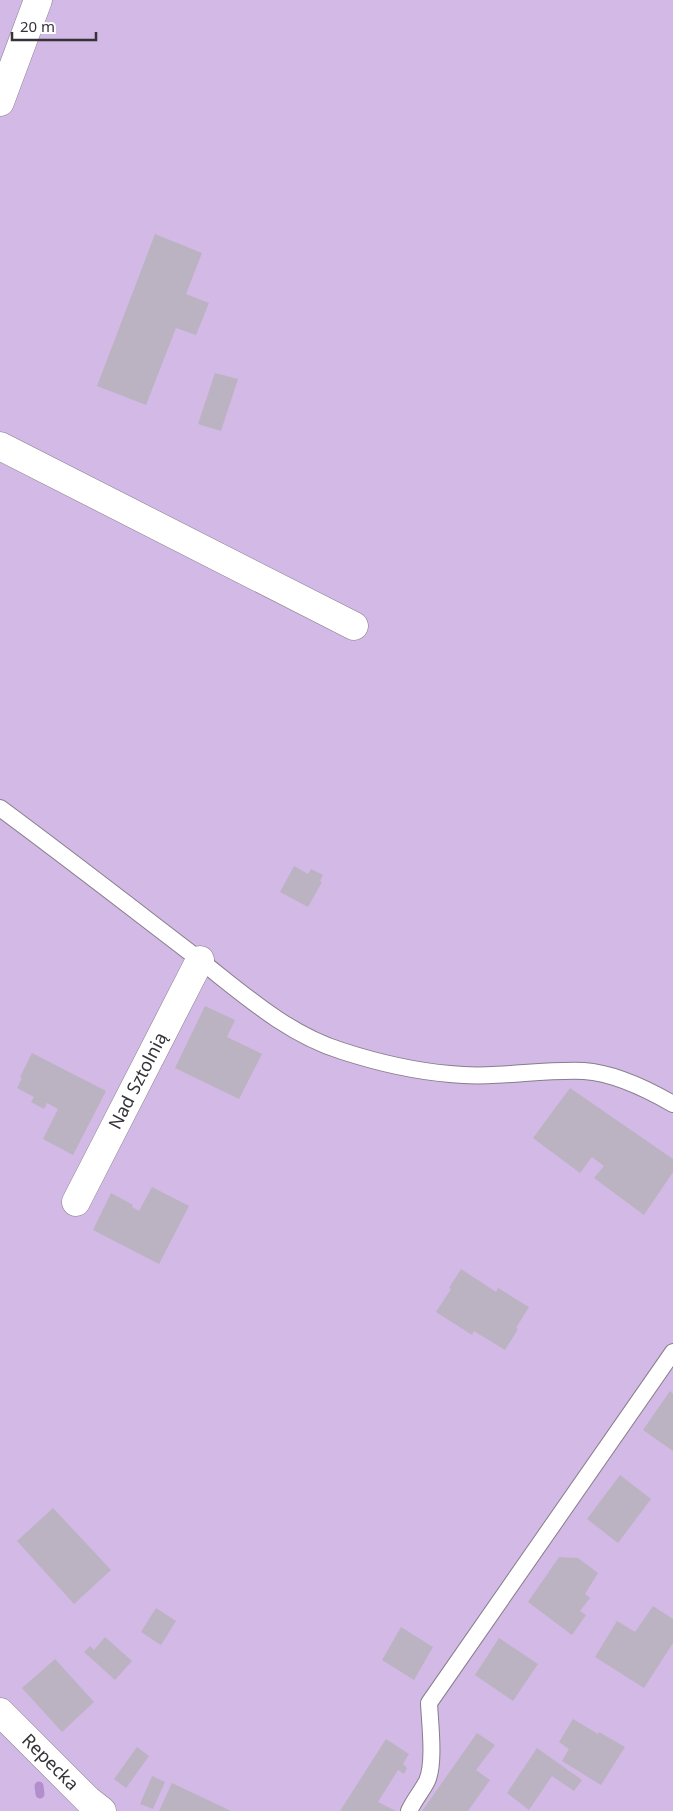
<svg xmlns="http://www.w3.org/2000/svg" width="673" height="1811" font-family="'Noto Sans',sans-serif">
<rect width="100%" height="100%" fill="#f6edfc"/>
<path fill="#d3b9e6" d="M0 0H673V1811H0Z"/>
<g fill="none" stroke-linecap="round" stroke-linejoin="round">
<path stroke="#b38ecd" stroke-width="9" d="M39 1786 40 1794"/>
</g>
<path fill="#bbb3c1" d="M155 234 202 253 186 294 209 303 196 335 176 328 146 405 97 386Z
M215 373 238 379 221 431 198 424Z
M294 866 308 874 311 869 323 875 320 881 322 882 308 907 280 892Z
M205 1006 235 1020 227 1037 262 1054 239 1099 175 1068Z
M32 1053 106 1091 73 1155 43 1139 58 1109 47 1103 44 1109 31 1102 34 1097 17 1088 22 1078 20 1077Z
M570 1088 673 1159V1172L644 1215 594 1178 604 1166 592 1157 580 1173 533 1138Z
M152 1187 189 1206 159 1264 93 1230 111 1193 133 1205 132 1207 139 1211Z
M461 1269 496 1292 498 1288 529 1307 516 1328 518 1329 505 1350 474 1331 472 1335 436 1312 451 1289 449 1288Z
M670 1391 673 1394V1451L643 1430Z
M620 1475 651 1499 618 1543 587 1519Z
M53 1508 111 1570 74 1604 17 1541Z
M559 1557 578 1558 598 1573 585 1594 590 1598 580 1611 586 1615 572 1635 528 1602Z
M653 1606 673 1619V1643L644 1688 595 1657 617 1621 635 1632Z
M156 1608 176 1621 161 1645 141 1632Z
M401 1627 433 1647 414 1680 382 1660Z
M105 1637 132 1661 115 1680 84 1652 90 1646 94 1650Z
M499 1638 538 1664 513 1701 475 1675Z
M55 1659 94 1702 62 1732 22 1688Z
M573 1719 598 1734 599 1732 625 1747 601 1785 562 1761 569 1749 559 1742Z
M477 1733 495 1745 476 1770 490 1780 468 1811H422Z
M386 1739 409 1754 403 1764 407 1768 404 1774 398 1770 378 1802 396 1811H340Z
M137 1747 149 1756 126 1788 114 1779Z
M537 1748 582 1780 574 1791 552 1776 529 1810 507 1793Z
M152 1776 165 1782 153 1809 140 1804Z
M172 1783 231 1811H159Z"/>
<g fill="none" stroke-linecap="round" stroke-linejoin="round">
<defs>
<path id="lane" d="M0 808C65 856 128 905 192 954 239 990 284 1033 342 1051 376 1062 414 1071 450 1074 494 1079 540 1069 584 1071 614 1073 647 1089 673 1104
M409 1811C414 1800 422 1791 427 1781 435 1763 430 1724 429 1703L673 1352"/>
<g id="street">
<path d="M0 446 354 626"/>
<path id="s1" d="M76 1202 200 960"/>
</g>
<g id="secondary">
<path d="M0 102 38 0"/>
<path id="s2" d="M0 1712 88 1800 102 1811"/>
</g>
</defs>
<use href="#lane" stroke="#867e8b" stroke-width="18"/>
<use href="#street" stroke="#867e8b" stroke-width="29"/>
<use href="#secondary" stroke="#867e8b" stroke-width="29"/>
<use href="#lane" stroke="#fff" stroke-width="16"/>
<use href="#street" stroke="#fff" stroke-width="28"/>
<use href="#secondary" stroke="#fff" stroke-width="28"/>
</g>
<g text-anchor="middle" stroke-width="4.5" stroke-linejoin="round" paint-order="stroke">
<g font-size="18" fill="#363338" stroke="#fefefe">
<text dy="6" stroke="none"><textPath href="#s1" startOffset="136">Nad Sztolnią</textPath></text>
<text dy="6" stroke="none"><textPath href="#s2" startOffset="71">Repecka</textPath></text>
</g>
</g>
<path d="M12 32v8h84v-8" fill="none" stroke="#363338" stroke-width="2.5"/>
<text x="20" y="32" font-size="15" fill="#363338" stroke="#fefefe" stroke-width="4" paint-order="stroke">20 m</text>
</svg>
